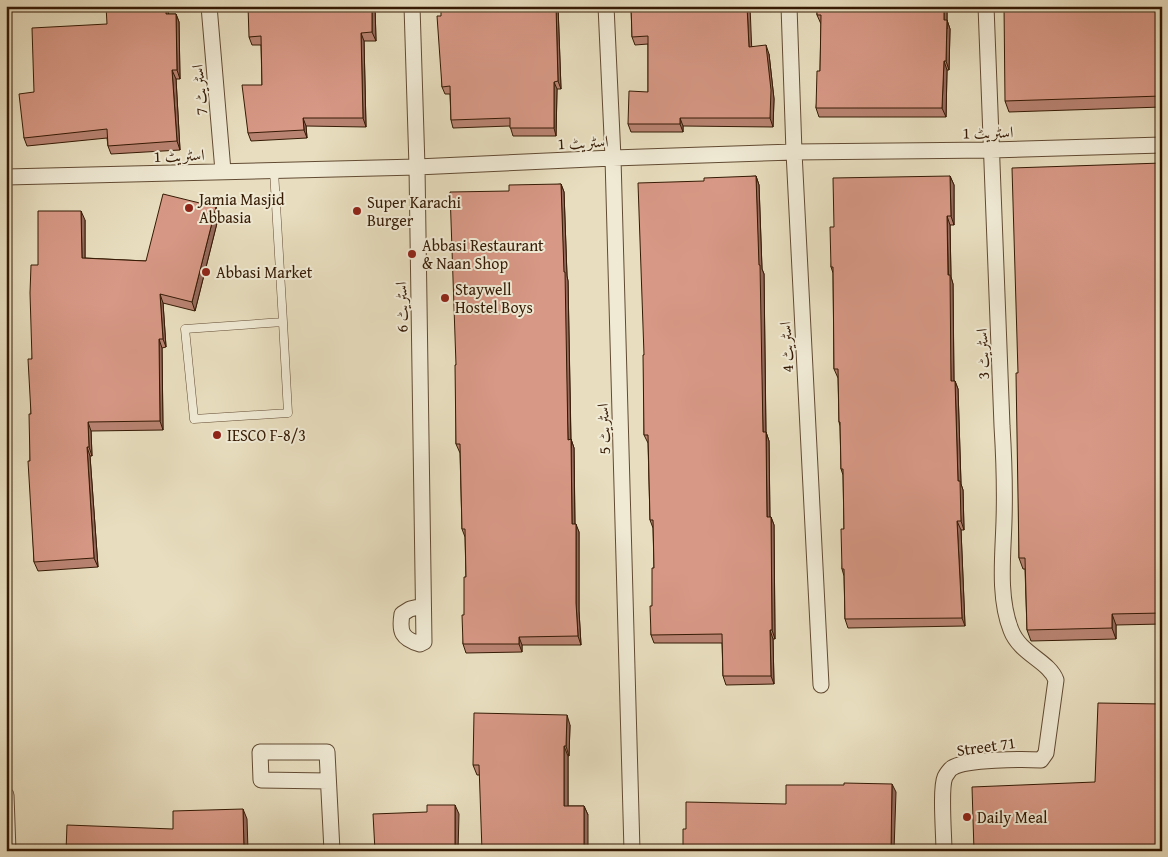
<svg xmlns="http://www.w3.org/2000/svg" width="1168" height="857" font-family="'Gentium Book Plus',Amiri,serif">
<rect width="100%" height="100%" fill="#e8debf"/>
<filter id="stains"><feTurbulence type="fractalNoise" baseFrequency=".004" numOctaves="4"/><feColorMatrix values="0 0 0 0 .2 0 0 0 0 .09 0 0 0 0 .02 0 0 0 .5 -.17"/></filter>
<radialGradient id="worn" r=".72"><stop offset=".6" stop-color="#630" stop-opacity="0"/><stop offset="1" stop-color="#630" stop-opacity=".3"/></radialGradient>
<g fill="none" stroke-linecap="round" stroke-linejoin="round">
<defs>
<path id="lane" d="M274 171 283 322
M283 322 288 413 194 419 185 329Z"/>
<path id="street" d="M209 6 223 171
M412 6 417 167 424 642 420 644C402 639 399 632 402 614L410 609 423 606
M606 6 613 158 632 851
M789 6 794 152 821 685
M6 177 417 167 613 158 794 152 991 150 1162 145
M328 781 261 780 260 752H327L332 851
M6 795 8 851
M944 851C944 836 940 788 945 777 946 775 950 769 952 768 965 759 1024 759 1041 760L1046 753 1056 680C1049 661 1020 654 1011 630 998 597 1003 556 1004 521 1005 489 1004 458 1002 426L986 6"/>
</defs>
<use href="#lane" stroke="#624b33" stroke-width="9"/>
<use href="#street" stroke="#624b33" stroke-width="17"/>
<use href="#lane" stroke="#f0ead5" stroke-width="8"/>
<use href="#street" stroke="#f0ead5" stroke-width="15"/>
</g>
<path fill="#b98372" stroke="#351a04" d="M375 6 376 41H364L366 127 306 126 307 138 251 141 248 133 262 85 261 45H252L249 37Z
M558 6 561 89H557L556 136H513L510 126 453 128 451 120 450 94H445L442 87 441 16Z
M631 6 751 46 769 54 774 99 773 127 683 126V132H631L628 124 648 92V44L635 45 632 37Z
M817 6H947V20L950 29 949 70H947L946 117H819L816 108 820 71 821 24 817 15Z
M1162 6V107L1009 112 1005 101Z
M169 14H176L179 22 180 79H176L180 150 111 154 108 146 107 138 27 146 24 138 34 92 107 24Z
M1162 163V624L1116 625V639L1031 641 1027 630 1025 569H1023L1019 558 1018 373Z
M756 176 759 185 762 269 764 274 766 432 769 441 770 517H771L774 525 775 639H773L774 684 726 685 723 676 722 643H654L651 635 654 568 653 528 650 520 648 443 644 435V355L704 181Z
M950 176 954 185V225H950L951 277 953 284 954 381H955L958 389 961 484 963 490 964 530H961L965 626 848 628 845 619 844 576 842 569 844 529 843 475 841 469 840 426 839 422 838 378 834 369 833 273 831 267 834 227Z
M561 184 564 192 567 276 568 281 571 439 574 448 575 524 579 532V611L581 645H522V652L466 653 463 644 466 577 465 537 462 529 460 453 456 444V365L509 191Z
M216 207 219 215 195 311 163 303 166 347 162 348 163 430 91 431 92 456H90L98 567 38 571 34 562 30 461 32 359 38 265 85 220V258L146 261Z
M570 725 569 756H568V806H584L588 815 479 775H477L473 765Z"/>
<path fill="#966a5d" stroke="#351a04" d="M166 6H168L169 23 166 14Z
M372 6H375L376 41 372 32Z
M556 6H558L561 89 558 81Z
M747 6H750L752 55 749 47Z
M944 6H947V29L944 20Z
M176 14 179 22 180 79 177 70Z
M947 20 950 29 949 70 946 61Z
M361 33 364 41 366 127 363 118Z
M766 45 769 54 774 99 773 127 770 118Z
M944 61 947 70 946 117 942 108Z
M172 70 176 79 180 150 177 141Z
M554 82 557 89 556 136 554 128Z
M303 118 306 126 307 138 304 130Z
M680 118 683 126V132L680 124Z
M756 176 759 185 762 269 764 274 766 441 763 432Z
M950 176 954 185V225L951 216Z
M561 184 564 192 567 276 568 281 571 448 568 440Z
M216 207 219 215 195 311 192 302Z
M81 211 85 220V267L82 258Z
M947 216 950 225 951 277 953 284 954 389 951 381Z
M160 294 163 303 166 347 163 339Z
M159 339 162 348 163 430 160 421Z
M955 381 958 389 961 484 963 490 964 530 961 521 958 481Z
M88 422 91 431 92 456 89 447Z
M766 432 769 441 770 525 767 517Z
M571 439 574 448 575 533 572 524Z
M87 447 90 456 98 567 94 558Z
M771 517 774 525 775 639 772 630Z
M957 521 961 530 965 626 962 618Z
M576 524 579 532V611L581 645 578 636 576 603Z
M1112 614 1116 625V639L1112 628Z
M770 630 773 639 774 684 771 676Z
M519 637 522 645V652L519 644Z
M567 715 570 725 569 756 566 746Z
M564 746 568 756V815L564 806Z
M892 784 896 792 894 851H891Z
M455 805 459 814 458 851H455Z
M584 806 588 815V851H584Z
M243 809 247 819 248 851H244Z"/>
<path fill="#d79885" stroke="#351a04" d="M106 6H166V14H176L177 70H172L177 141 108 146 107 129 24 138 19 94 34 92 32 28 107 24Z
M248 6H372V32L361 33 363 118H303L304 130 248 133 242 85H262L261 36 249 37Z
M441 6H556L558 81 554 82V128H510V118L451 120 450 86 442 87 437 16H441Z
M631 6H747L749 47 766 45 771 90 770 118H680V124H628L629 91 648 92V36L632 37Z
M817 6H944V20H947L946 61H944L942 108H816L817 71H820L821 15H817Z
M1004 6H1162V96L1005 101Z
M1162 163V613L1112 614V628L1027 630 1025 558H1019L1016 373H1018L1012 168Z
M756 176 759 265H760L763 432H766L767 517H771L772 630H770L771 676H723L722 634 651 635 650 606H652V568H654L653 520H650L648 435H644L643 355H644L638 183 704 181V178Z
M950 176 951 216H947L948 275H950L951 381H955L958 481H960L961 521H957L962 618 845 619 844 569H842L841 529H844L843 469H841L840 422H839L838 369H834L833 267H831L830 227H834L833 178Z
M561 184 564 272H565L568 440 571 439 572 524H576V603L578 636 519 637V644H463L462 615H464V577H466L465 529H462L460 444H456L455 365H456L450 192 509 191V185Z
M163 194 216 207 192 302 160 294 163 339H159L160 421 88 422 89 447H87L94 558 34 562 28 461H30L29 414H31L28 359H32L30 293 31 265H38V211H81L82 258 146 261Z
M1098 703 1162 704V851H974L972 787 1095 782Z
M474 713 567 715 566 746H564V806H584V851H482L479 765H473Z
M844 783 892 784 891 851H683V829H686V802L786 804V785H844Z
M427 805H455V851H375L373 814 427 812Z
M243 809 244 851H66L67 825 173 829V811Z"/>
<g fill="#8f2418" stroke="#f0ead5" stroke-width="2">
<circle cx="189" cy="208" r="5"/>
<circle cx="357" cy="211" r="5"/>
<circle cx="412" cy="254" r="5"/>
<circle cx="206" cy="272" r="5"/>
<circle cx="445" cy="298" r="5"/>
<circle cx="217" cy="435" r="5"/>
<circle cx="967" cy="817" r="5"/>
</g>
<g text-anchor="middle" stroke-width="4" stroke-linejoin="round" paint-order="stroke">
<g font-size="16" fill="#351a04" stroke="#f0ead5">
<text transform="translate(199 90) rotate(-95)" y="6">اسٹریٹ 7</text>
<text transform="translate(988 132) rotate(-1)" y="6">اسٹریٹ 1</text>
<text transform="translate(583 142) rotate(-3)" y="6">اسٹریٹ 1</text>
<text transform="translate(179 155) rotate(-2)" y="6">اسٹریٹ 1</text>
<text transform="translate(401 307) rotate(-91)" y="6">اسٹریٹ 6</text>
<text transform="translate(786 347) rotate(-93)" y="6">اسٹریٹ 4</text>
<text transform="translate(982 354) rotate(-92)" y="6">اسٹریٹ 3</text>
<text transform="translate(603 429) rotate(-92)" y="6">اسٹریٹ 5</text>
<text transform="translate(986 746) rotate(-8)" y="6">Street 71</text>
</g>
<g font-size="16" fill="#351a04" stroke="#f0ead5" text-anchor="start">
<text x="199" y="205">Jamia Masjid<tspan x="199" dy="18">Abbasia</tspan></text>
<text x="367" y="208">Super Karachi<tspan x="367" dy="18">Burger</tspan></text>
<text x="422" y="251">Abbasi Restaurant<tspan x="422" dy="18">&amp; Naan Shop</tspan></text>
<text x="216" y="278">Abbasi Market</text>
<text x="455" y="295">Staywell<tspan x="455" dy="18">Hostel Boys</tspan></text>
<text x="227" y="441">IESCO F-8/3</text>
<text x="977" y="823">Daily Meal</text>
</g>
</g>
<rect width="1168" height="857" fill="none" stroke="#e8debf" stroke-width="25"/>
<rect x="8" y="8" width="1153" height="842" fill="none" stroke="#351a04" stroke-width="2.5"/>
<rect x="12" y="12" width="1143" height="832" fill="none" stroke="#351a04"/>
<rect width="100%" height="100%" filter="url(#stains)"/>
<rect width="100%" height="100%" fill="url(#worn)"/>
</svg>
